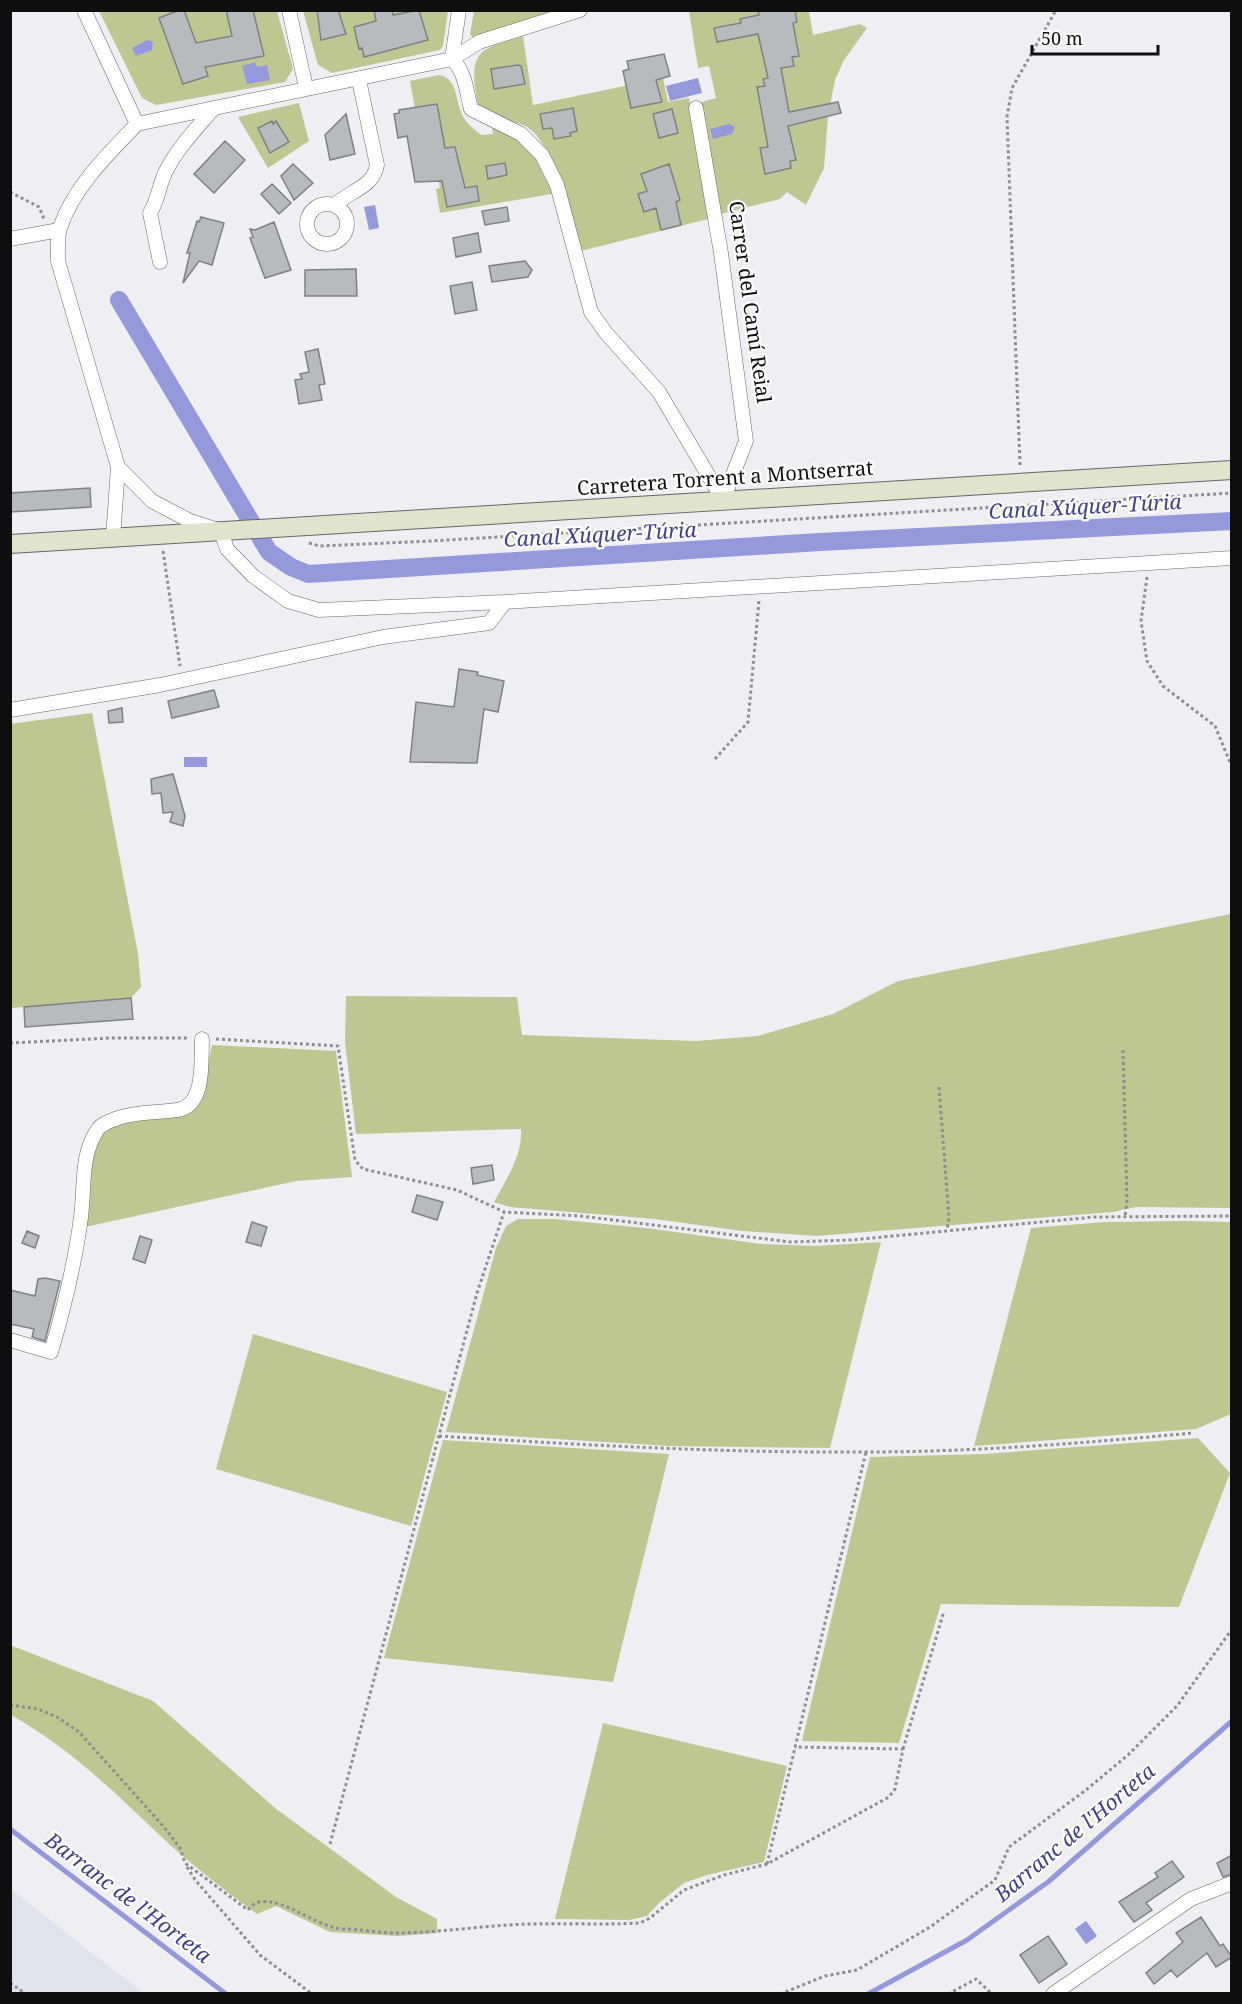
<svg xmlns="http://www.w3.org/2000/svg" width="1242" height="2004" font-family="'Noto Serif',serif">
<rect width="100%" height="100%" fill="#eeeef3"/>
<path fill="#e1e2ee" d="M11 1889 93 1954 144 1993H11Z"/>
<path fill="#bec791" d="M99 11H277L293 69 285 82 156 105 142 98Z
M303 11H448L443 46 440 50 332 73 318 65Z
M474 11H565L473 38 470 34Z
M689 11H809L813 35 860 24 867 28 844 60 835 80 828 116 824 168 806 205 787 192 780 199 720 214 699 103 716 98 709 66 698 68Z
M523 36 533 105 663 78 668 102 689 98 712 218 581 251C571 210 563 170 537 136 522 116 498 125 483 112 476 106 477 96 475 87 470 45 490 48 523 36Z
M438 75C460 78 454 103 464 118 468 125 475 130 481 135L493 134 492 128 526 140 557 193 440 213 436 189 440 188 432 145 422 146 410 81Z
M299 103 309 141 268 168 238 117Z
M92 713 138 954 141 987 131 998 11 1008 10 724Z
M1231 914V1208L1136 1207 1113 1212 816 1236 742 1231 655 1219 510 1207 494 1202C506 1180 523 1155 521 1129L356 1134 345 1042 346 996 517 997 522 1035 696 1041 758 1036 833 1014 898 981Z
M212 1045 336 1051 352 1177 296 1181 85 1227C87 1199 84 1139 114 1125L180 1114 206 1074Z
M518 1219H554L654 1229 761 1244 816 1246 881 1242 830 1448 669 1446 446 1432 496 1248 506 1226Z
M1185 1221 1231 1222V1414L1196 1429 974 1446 1031 1228 1105 1222Z
M253 1334 447 1392 411 1526 216 1469Z
M1198 1438 1230 1473 1179 1607 941 1604 899 1743 802 1741 870 1457 984 1454Z
M443 1440 669 1454 613 1682 384 1658Z
M10 1645 153 1701 275 1808 396 1897 437 1919V1933L398 1936 330 1932 276 1906 257 1914C226 1891 195 1868 167 1842 116 1794 73 1750 11 1715Z
M603 1723 787 1766 764 1862 707 1875 684 1883 659 1903 647 1916 629 1920 555 1919Z"/>
<path fill="#9499db" d="M147 40 153 42 152 50 136 56 132 48Z
M255 62 257 67 267 65 270 80 247 84 242 66Z
M698 78 702 93 670 101 666 86Z
M729 124 735 127 732 134 713 139 710 129Z
M375 205 379 228 369 230 364 207Z
M184 757H207V767H184Z
M1086 1921 1097 1936 1086 1944 1075 1929Z"/>
<g fill="none" stroke-linecap="round" stroke-linejoin="round">
<path stroke="#9499db" stroke-width="5" d="M10 1829 226 1994
M868 1994 967 1940 1048 1882 1232 1721"/>
<path stroke="#9499db" stroke-width="18" d="M119 300 269 552 291 567 308 574 820 542 1232 521"/>
</g>
<path fill="#b9babe" stroke="#7f8084" stroke-width="1.5" d="M179 10H184L196 43 232 36 226 10H253L264 56 205 67 208 76 183 84 159 18Z
M317 10H338L346 34 321 40Z
M374 10H392L393 15 419 10 428 40 364 57 362 48 359 49 354 27 376 21Z
M758 10H795L797 22 793 23 799 56 792 57 794 66 781 68 789 112 838 102 841 113 788 126 796 160 790 161 791 168 765 174 760 148 768 147 757 87 765 86 763 79 768 78 758 34 717 42 714 28 741 23 740 19 759 15Z
M664 54 670 76 656 80 662 102 631 108 623 71 629 69 627 61Z
M518 65 521 66 525 84 494 89 491 69Z
M437 104 445 148 455 147 465 188 477 186 479 201 447 207 442 181 415 182 407 136 398 138 394 114 399 113V110Z
M573 108 577 131 570 133 571 136 554 139 552 128 543 129 540 114Z
M672 109 678 133 659 138 653 114Z
M346 114 355 154 330 160 325 135Z
M272 121 273 124 276 121 289 142 270 153 258 128Z
M225 141 245 160 214 193 194 174Z
M505 163 507 175 488 179 486 166Z
M293 164 313 183 294 200 281 176Z
M669 164 680 200 676 202 681 225 661 230 656 208 644 212 638 194 647 191 641 174Z
M272 184 291 203 279 214 261 194Z
M507 207 509 221 485 225 482 211Z
M201 217 224 223 212 265 199 261 183 283 190 253H187L197 221 199 222Z
M274 222 291 270 265 278 250 238 253 237 250 229 255 230Z
M478 233 481 252 456 257 453 238Z
M525 261 532 270 528 277 492 282 489 266Z
M356 269 357 296H305V270Z
M472 282 477 310 455 314 450 286Z
M318 349 325 384 319 385 322 400 299 404 295 380 302 379 300 374 309 372 305 352Z
M90 488 91 507 10 512V493Z
M459 669 478 672 477 675 504 681 498 712 484 709 477 763 410 762 416 702 454 707Z
M214 690 219 707 172 718 168 701Z
M122 708 123 722 109 723 108 711Z
M173 774 185 816 183 826 170 822 173 812 163 813 161 793 152 794 151 779Z
M131 998 133 1019 25 1027 24 1007Z
M492 1165 494 1180 473 1184 471 1168Z
M417 1195 443 1202 437 1220 412 1212Z
M252 1222 267 1227 261 1246 246 1242Z
M27 1231 39 1236 35 1248 22 1243Z
M140 1236 152 1240 145 1263 133 1259Z
M45 1278 60 1281 45 1341 32 1337 34 1329 10 1324V1290L35 1296 38 1279Z
M1232 1855V1874L1223 1877 1217 1863Z
M1172 1861 1184 1877 1146 1903 1152 1910 1134 1922 1119 1902 1158 1877 1155 1873Z
M1201 1917 1220 1946 1223 1944 1232 1957 1216 1967 1207 1953 1177 1977 1171 1970 1154 1984 1146 1973 1183 1942 1176 1933Z
M1048 1936 1067 1964 1039 1983 1020 1955Z"/>
<g fill="none" stroke-linecap="round" stroke-linejoin="round">
<defs>
<path id="street" d="M84 10 137 124
M289 10 306 88
M452 59C466 73 466 90 471 109L521 134 542 155 557 185 591 312 606 333 659 392 723 500
M452 59 459 10
M696 108 721 253 746 441 723 500
M137 124 452 59 479 42 580 10
M307 224a20 20 0 1 1 40 0a20 20 0 1 1-40 0Z
M335 205C349 191 374 187 377 165L359 80
M10 239 59 230
M160 262 150 213C159 199 159 183 167 169 179 146 198 127 214 108
M118 467 152 501 190 521 221 531 227 549 253 576 288 601 319 610 505 602 1232 558
M113 538 118 467 58 261C58 251 57 238 60 228 73 188 108 154 137 124
M10 710 160 685 383 637 489 623 505 602
M10 1340 51 1352C64 1308 75 1263 81 1217 85 1187 80 1155 98 1129 102 1123 111 1121 118 1118 138 1111 156 1113 177 1110 206 1106 201 1060 202 1039
M1053 1994 1191 1899 1232 1883"/>
<path id="secondary" d="M10 544 1232 470"/>
</defs>
<use href="#street" stroke="#646568" stroke-width="15"/>
<use href="#secondary" stroke="#646568" stroke-width="20"/>
<path stroke="#8e8e91" stroke-width="3" stroke-dasharray="3 3" stroke-linecap="butt" d="M10 192 39 207 44 219
M1020 465 1007 117 1012 88 1056 10
M309 543 320 546 431 541 1232 493
M163 551 180 666
M1147 577 1141 621 1147 661 1163 686 1215 726 1232 767
M715 759 748 722 759 600
M216 1039 338 1046 355 1160 363 1169 457 1190 504 1212 581 1216 790 1242 851 1240 1094 1217 1232 1216
M10 1043 111 1038H189
M1123 1050 1127 1201 1125 1216
M939 1087 949 1218 947 1230
M439 1436C582 1445 723 1453 866 1452 975 1452 1084 1443 1192 1433
M10 1705 38 1709 57 1717 79 1732 164 1827 180 1848 185 1863 248 1910C267 1883 314 1928 343 1929 363 1929 383 1934 403 1933 445 1932 488 1925 531 1924 567 1923 604 1925 640 1923L650 1918 684 1890 724 1875 767 1864 889 1797 895 1789 903 1749 795 1747
M903 1749 944 1611
M330 1844 477 1293 504 1212
M767 1864 866 1452
M187 1867 196 1881 260 1955 312 1994
M10 1983 26 1994
M780 1994 825 1976 857 1970 930 1927 995 1880 1009 1847 1086 1790 1128 1755 1177 1706 1232 1629
M948 1994 976 1979 992 1994"/>
<use href="#street" stroke="#fff" stroke-width="14"/>
<use href="#secondary" stroke="#e0e4ca" stroke-width="18"/>
</g>
<g text-anchor="middle" stroke-width="4.5" stroke-linejoin="round" paint-order="stroke">
<g font-size="20" fill="#0e0e0f" stroke="#fff">
<text transform="translate(750 302) rotate(82)" y="7">Carrer del Camí Reial</text>
<text transform="translate(725 478) rotate(-4)" y="7">Carretera Torrent a Montserrat</text>
</g>
<g font-size="21" font-style="italic" fill="#41408e" stroke="#fff">
<text transform="translate(1085 507) rotate(-3)" y="7">Canal Xúquer-Túria</text>
<text transform="translate(600 535) rotate(-3)" y="7">Canal Xúquer-Túria</text>
<text transform="translate(1075 1833) rotate(-40)" y="7">Barranc de l'Horteta</text>
<text transform="translate(128 1898) rotate(37)" y="7">Barranc de l'Horteta</text>
</g>
</g>
<rect width="1242" height="2004" fill="none" stroke="#0e0e0f" stroke-width="24"/>
<path d="M1032 45v9h126v-9" fill="none" stroke="#0e0e0f" stroke-width="3"/>
<text x="1041" y="45" font-size="18" fill="#0e0e0f" stroke="#ffffff" stroke-width="4.5" paint-order="stroke">50 m</text>
</svg>
